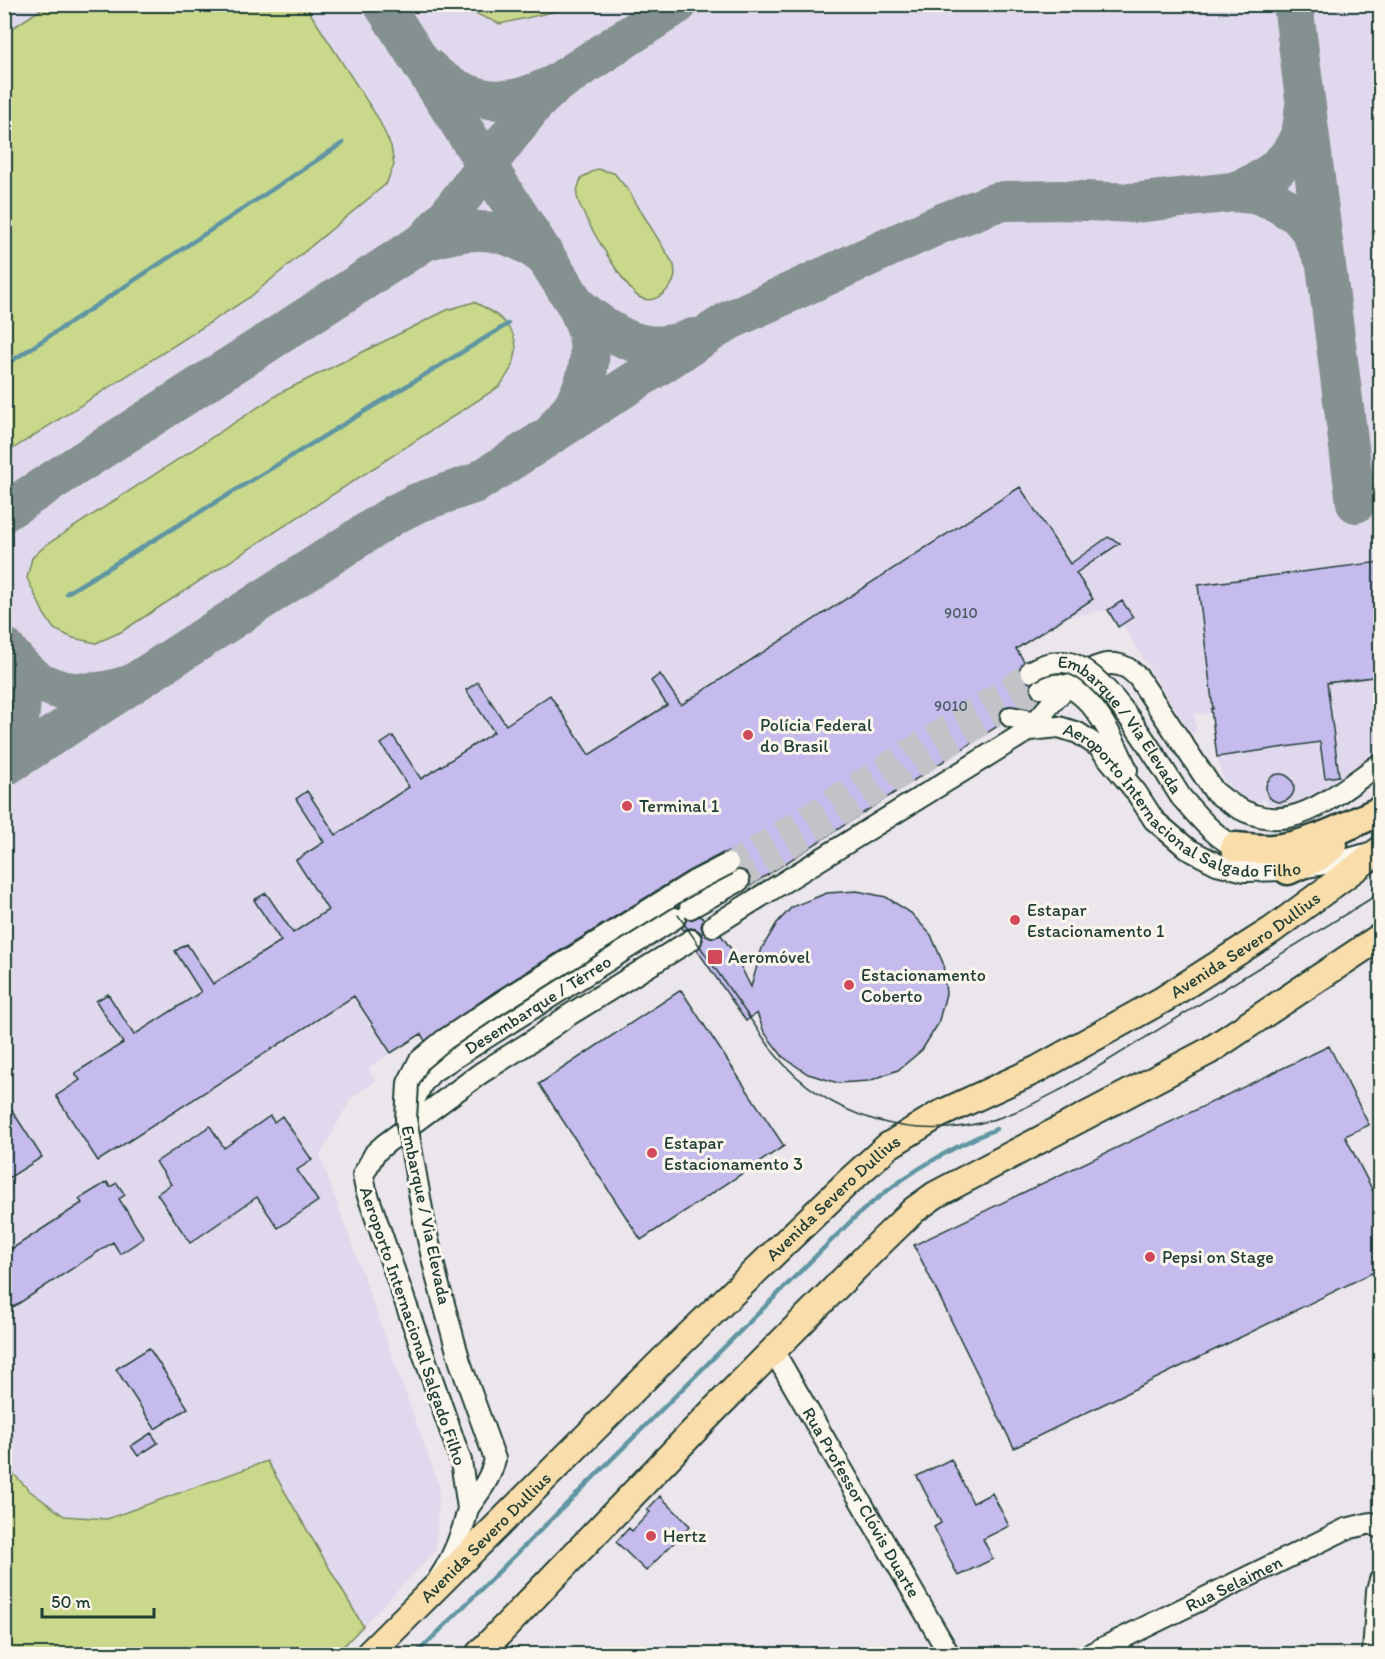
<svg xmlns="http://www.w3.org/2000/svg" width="1385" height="1659" font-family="Itim,sans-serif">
<rect width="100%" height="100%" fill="#ebe5ec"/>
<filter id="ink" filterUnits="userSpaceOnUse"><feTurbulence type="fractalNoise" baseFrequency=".0167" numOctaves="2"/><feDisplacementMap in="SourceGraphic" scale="12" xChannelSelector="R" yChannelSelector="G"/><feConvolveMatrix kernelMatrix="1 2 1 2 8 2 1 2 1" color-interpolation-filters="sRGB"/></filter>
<g filter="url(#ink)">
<path fill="#e0d8ec" d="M5 5H1380V750L1301 805 1285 807 1268 804 1264 798 1257 804 1237 800 1223 778 1217 757 1211 713 1194 714 1196 728 1195 731 1192 733 1188 730 1122 624 1118 626 1108 610 1065 617 368 1068 376 1081 351 1098 320 1156 439 1486 436 1550 336 1654H5Z"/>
<path fill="#cad88b" stroke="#748a60" stroke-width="1.5" d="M49 4 305 5 378 118 391 146 394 165 386 184 250 297 5 454V33Z
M467 5H573L565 9 500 24 472 12Z
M597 169 614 173 628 190 674 265C676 275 675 282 667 290 660 298 649 303 639 297 626 290 579 211 577 196 576 190 580 183 581 178Z
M474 302C500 314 526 333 512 366 509 373 504 380 500 386L121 632 96 643 73 638 54 629 44 614 27 578 32 558 46 545 280 393 447 310Z
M267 1461 363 1626 336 1654H5V1465L30 1491 64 1516 107 1519Z"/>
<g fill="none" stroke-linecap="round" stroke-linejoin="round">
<path stroke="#6096a3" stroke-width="4.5" d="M4 366 343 143
M67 593 508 324
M416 1654 853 1219C896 1180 942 1151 996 1129"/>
<path stroke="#859190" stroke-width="40" d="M383 4 577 306C580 313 584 321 586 328 597 363 581 401 558 425
M1293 4 1356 503
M428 68C449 90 484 104 514 99 528 97 541 90 554 85
M1233 192C1270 180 1304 153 1304 111
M425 241C472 226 505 225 545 257
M577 306C612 336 646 358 693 338
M4 512 425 241 449 214 534 104 554 85 678 4
M4 647C12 656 20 667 30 675 56 696 95 696 125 686
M4 756C26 718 25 690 7 651
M4 767 395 514 417 503 476 483 730 320 940 224 994 203 1005 201 1061 200 1134 203 1233 192 1253 194 1271 199 1298 215 1309 228 1325 261"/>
</g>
<path fill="#c5bbed" stroke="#1f3d34" stroke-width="1.5" d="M1020 487 1070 564 1108 537 1120 543 1076 573 1093 599 1016 649 1024 661 1019 670 1020 676 1025 681 1031 683 1030 691 1034 697 1039 699 1026 708 1007 706 999 714 1001 724 750 886V876L745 870 739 869 738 858 729 852 723 853 687 872 494 992 425 1041 421 1034 391 1053 354 996 98 1161 56 1096 80 1080 75 1073 123 1043 96 1001 108 994 134 1035 201 992 175 951 187 944 213 984 281 941 254 900 266 893 293 933 328 910 296 860 324 842 296 799 307 791 336 835 409 787 381 744 393 736 421 779 494 732 466 690 478 682 506 725 550 695 589 755 667 705 651 681 660 674 681 705Z
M1380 562V676L1327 683 1339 776 1325 778 1320 742 1217 757 1211 709H1213L1198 585Z
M1122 601 1133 617 1118 627 1108 610Z
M1266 788a14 14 0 1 1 28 0a14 14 0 1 1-28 0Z
M857 891 886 897 911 913 931 935 943 963 946 994 938 1024 922 1050 898 1070 869 1081 838 1083 808 1074 783 1057 764 1032 757 1013 746 1021 697 950 703 940 701 933 696 929 690 928 684 930 682 928 687 919 690 920 700 916 704 919 701 926 703 933 713 938 721 935 734 953 751 987 762 948 777 923 792 907 827 893Z
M681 990 784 1146 641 1240 539 1084Z
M1329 1046 1369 1125 1345 1136 1380 1205V1269L1014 1448 914 1245Z
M4 1098 42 1157 4 1181Z
M270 1116 274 1122 282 1116 312 1160 297 1170 318 1201 278 1228 257 1197 190 1243 157 1194 171 1184 156 1162 210 1126 224 1148Z
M107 1182 110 1187 117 1183 125 1195 119 1199 144 1238 120 1254 113 1242 4 1313V1254L82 1203 79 1199Z
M149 1348 188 1408 155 1429 116 1369Z
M151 1433 158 1443 138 1456 131 1446Z
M951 1459 973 1503 992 1493 1009 1526 983 1539 993 1559 958 1576 934 1527 941 1523 917 1476Z
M660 1496 690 1526 646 1571 616 1542 629 1528 632 1531 650 1512 647 1510Z"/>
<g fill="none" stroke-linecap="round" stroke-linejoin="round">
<path stroke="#c2c3c7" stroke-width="20" stroke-dasharray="20 10" stroke-linecap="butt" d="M728 864 1031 671
M739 881 1042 688"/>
<defs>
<g id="minor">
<path d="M1042 688C1083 668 1115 741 1127 770"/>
<path d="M1011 717 1047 724"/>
<path d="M1029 730C1049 706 1091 648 1127 668 1131 670 1134 674 1138 677L1214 791C1280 848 1322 804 1380 764"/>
<path d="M1181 797C1200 819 1217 840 1244 851"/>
<path d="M690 908 739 881"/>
<path id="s1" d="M713 926 1029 730 1059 727 1078 733 1099 747 1136 792 1154 820 1188 849 1217 864 1245 871 1288 870 1338 862 1369 853"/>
<path id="s2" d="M413 1103 422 1084 432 1072 675 918"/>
<path d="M425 1226 437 1279 460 1362 495 1459C491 1478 479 1493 468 1508"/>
<path id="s3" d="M773 1350 949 1654"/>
<path d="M439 1578C452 1560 464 1529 468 1508L461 1461 366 1190 363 1175 375 1153 385 1144 481 1073 535 1039 569 1015 691 940"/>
<path id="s4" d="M1090 1654 1346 1529 1371 1523 1380 1528"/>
<path d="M1373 1654 1377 1591 1380 1580"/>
</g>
<g id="major">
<path id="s5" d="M369 1654 662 1361 847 1183 888 1146 938 1115 1036 1070 1164 999 1272 930 1380 850"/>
<path d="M479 1654 715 1409 883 1240 914 1210 935 1195 1209 1051 1380 937"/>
</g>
<path id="highway" d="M1235 847C1247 848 1261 850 1273 849 1310 846 1346 826 1380 811
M1288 870 1317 857 1333 845"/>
</defs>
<use href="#minor" stroke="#1f3d34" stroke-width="24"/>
<use href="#major" stroke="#1f3d34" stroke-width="30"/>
<use href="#highway" stroke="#1f3d34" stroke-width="33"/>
<use href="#minor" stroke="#fbf7ec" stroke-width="20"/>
<use href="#major" stroke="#f9ddab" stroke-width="26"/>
<use href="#highway" stroke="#f9ddab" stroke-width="28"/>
<path stroke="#1f3d34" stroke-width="1.5" d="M678 915 774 1053C827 1118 915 1144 995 1119 1019 1112 1041 1100 1062 1089L1380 893"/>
<defs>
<g id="minor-bridge">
<path id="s6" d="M1031 671C1043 664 1056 660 1070 663 1108 673 1159 763 1181 797"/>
<path d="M425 1226 406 1119 408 1083 419 1061 444 1040 501 1002 693 882 728 864"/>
</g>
</defs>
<use href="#minor-bridge" stroke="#1f3d34" stroke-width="24" stroke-linecap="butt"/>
<use href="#minor-bridge" stroke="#fbf7ec" stroke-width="20"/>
</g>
</g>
<g fill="#d1495b" stroke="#fbf7ec" stroke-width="2">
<circle cx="748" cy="735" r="6"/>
<circle cx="627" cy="806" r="6"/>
<circle cx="1015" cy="920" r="6"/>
<rect x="707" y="949" width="16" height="16" rx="3"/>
<circle cx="849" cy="985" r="6"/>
<circle cx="652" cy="1153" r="6"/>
<circle cx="1150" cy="1257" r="6"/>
<circle cx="651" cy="1536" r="6"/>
</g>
<g text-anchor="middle" stroke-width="6" stroke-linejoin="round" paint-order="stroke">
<g font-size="15" fill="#485c62">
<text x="961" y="618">9010</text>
<text x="951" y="711">9010</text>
</g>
<g font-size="18" fill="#1f3d34" stroke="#fbf7ec" text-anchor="start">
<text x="760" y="731">Polícia Federal<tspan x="760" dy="21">do Brasil</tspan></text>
<text x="639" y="812">Terminal 1</text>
<text x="1027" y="916">Estapar<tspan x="1027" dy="21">Estacionamento 1</tspan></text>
<text x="728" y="963">Aeromóvel</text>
<text x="861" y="981">Estacionamento<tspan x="861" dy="21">Coberto</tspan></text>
<text x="664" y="1149">Estapar<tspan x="664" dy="21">Estacionamento 3</tspan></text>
<text x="1162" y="1263">Pepsi on Stage</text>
<text x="663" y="1542">Hertz</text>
</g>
<g font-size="18" fill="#1f3d34" stroke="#fbf7ec">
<text dy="6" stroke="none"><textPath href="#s6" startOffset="120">Embarque / Via Elevada</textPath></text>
<text dy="6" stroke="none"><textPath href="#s1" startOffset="554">Aeroporto Internacional Salgado Filho</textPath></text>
<text dy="6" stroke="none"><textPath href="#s5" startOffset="1137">Avenida Severo Dullius</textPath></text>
<text dy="6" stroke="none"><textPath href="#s2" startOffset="162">Desembarque / Térreo</textPath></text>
<text dy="6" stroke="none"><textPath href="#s5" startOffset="651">Avenida Severo Dullius</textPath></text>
<text transform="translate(426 1215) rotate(78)" y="6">Embarque / Via Elevada</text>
<text transform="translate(413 1326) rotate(71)" y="6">Aeroporto Internacional Salgado Filho</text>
<text dy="6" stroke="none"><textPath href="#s3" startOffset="176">Rua Professor Clóvis Duarte</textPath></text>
<text dy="6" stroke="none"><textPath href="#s5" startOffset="165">Avenida Severo Dullius</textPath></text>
<text dy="6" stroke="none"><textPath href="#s4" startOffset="160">Rua Selaimen</textPath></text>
</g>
</g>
<rect width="1385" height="1659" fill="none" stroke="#fbf7ec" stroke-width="24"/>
<rect x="12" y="12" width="1361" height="1635" fill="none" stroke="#1f3d34" stroke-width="2" filter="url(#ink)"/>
<path d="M42 1608v9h112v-9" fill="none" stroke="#1f3d34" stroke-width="3"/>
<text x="51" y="1608" font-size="18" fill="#1f3d34" stroke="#fbf7ec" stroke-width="4.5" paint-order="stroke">50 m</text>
</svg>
